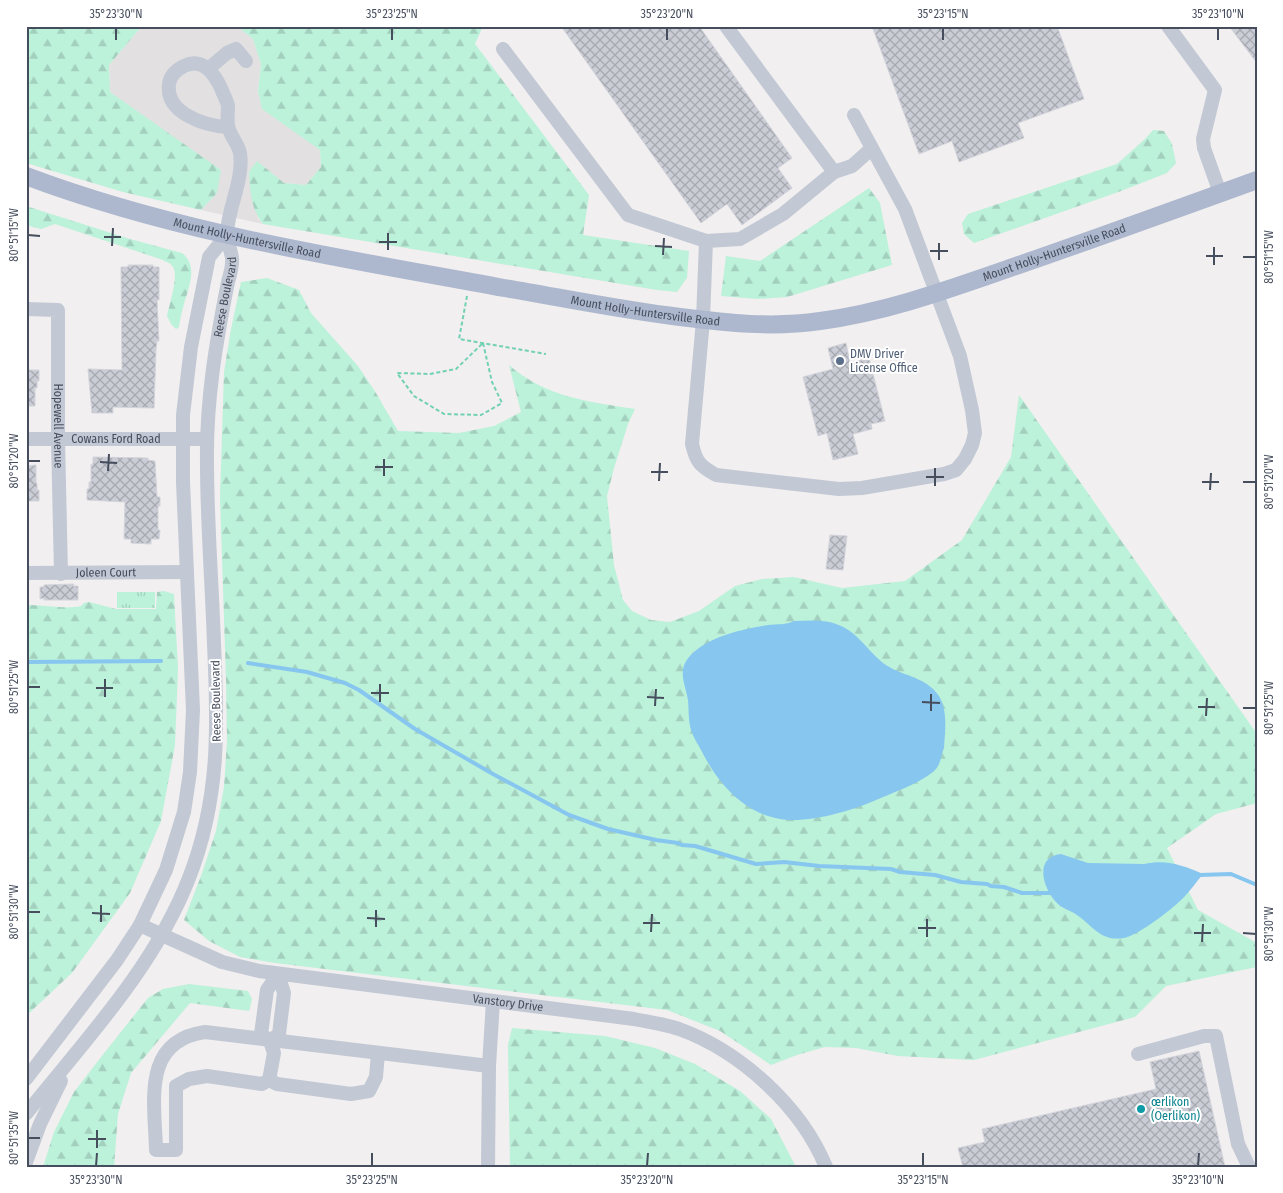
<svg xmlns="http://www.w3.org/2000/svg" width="1283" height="1193" font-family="'Fira Sans Condensed',sans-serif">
<defs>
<pattern id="forest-firs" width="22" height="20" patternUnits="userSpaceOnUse" patternTransform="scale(1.25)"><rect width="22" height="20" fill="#bcf1da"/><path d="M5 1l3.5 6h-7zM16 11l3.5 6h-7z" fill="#a3d0be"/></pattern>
<pattern id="park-tufts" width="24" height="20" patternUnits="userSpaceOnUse" patternTransform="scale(1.25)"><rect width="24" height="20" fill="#bcf1da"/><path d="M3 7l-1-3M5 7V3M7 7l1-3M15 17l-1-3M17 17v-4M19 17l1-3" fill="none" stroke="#a3d0be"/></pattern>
<pattern id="building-cross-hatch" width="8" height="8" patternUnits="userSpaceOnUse" patternTransform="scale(1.25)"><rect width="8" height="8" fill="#cacdd5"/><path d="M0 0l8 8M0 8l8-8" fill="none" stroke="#a6a9b0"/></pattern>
</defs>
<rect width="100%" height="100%" fill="#f1efef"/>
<path fill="#e2e0e1" d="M142 26H237L253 39 261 64 258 91 262 109 320 149 321 167 306 185 284 183 256 162 258 218 263 224 201 210 217 193 146 118 110 92 109 65Z"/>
<path fill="url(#forest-firs)" d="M26 26H142L109 65 110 92 221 170 217 193 201 210 123 192 26 163Z
M237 26H483L475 44 589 195 583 235 689 251 687 278 677 292 657 290 263 224C251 209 250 191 249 172L257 161 284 183 306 185 321 167 320 150 262 109 258 91 261 64 253 39Z
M1153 130 1164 131 1172 144 1176 163 1167 173 1121 191 974 243 964 234 962 223 968 214 1117 164 1145 139Z
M869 188 880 203 892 265 787 297 758 299 721 296 726 256 760 261Z
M26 206 130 239 182 253C200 267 187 290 183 308 181 314 180 321 179 327L176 329 171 324 167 316C169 305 179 276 173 267 171 263 166 262 163 260L55 224 41 229 26 225Z
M267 278 299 290 311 313 358 366 376 393 398 431 459 433 494 426 521 412 509 365C545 397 590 402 635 409L628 424 614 468 607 496 614 565 623 600 632 611 651 620 670 622 699 611 735 586 762 579 794 577 842 588 905 581 962 540 1011 457 1019 395 1257 734V803L1216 814 1167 848 1198 910 1257 943V967L1166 986 1135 1017 974 1060 898 1056 856 1048 825 1047 797 1055 771 1065 720 1031 667 1010 275 963 240 957 209 941 184 920 201 876 216 831 224 787 227 740 226 679 220 497 224 372 231 329 241 282Z
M164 591 174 594 178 669 175 745 161 821 130 893 72 973 26 1016V605C45 604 63 610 81 606L84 603 89 602 116 609H156L157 592Z
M189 984 248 991 252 999 249 1011 190 1003 131 1073 118 1114 114 1167H43L54 1132 74 1092 105 1052 148 998 163 989Z
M512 1028 605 1036 655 1048 695 1064 740 1091 771 1119 796 1167H510L508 1045Z"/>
<path fill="url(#park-tufts)" d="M117 592H155V608H117Z"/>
<path fill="#87c6ef" d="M794 621C808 621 823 619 836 624 857 631 866 649 883 663 900 676 926 676 939 696 948 711 945 731 944 748 941 755 941 763 936 769 924 782 892 793 876 800 852 811 806 824 780 819 743 813 717 782 701 750 698 744 693 737 691 730 688 719 689 710 688 700 684 679 676 668 694 652 713 635 744 629 768 625 777 624 786 625 794 621Z
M1061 854 1088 863 1144 864C1167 859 1182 865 1203 874 1196 882 1189 893 1181 900 1171 910 1137 936 1124 938 1099 942 1092 924 1074 913 1069 910 1062 908 1058 904 1043 890 1033 857 1061 854Z"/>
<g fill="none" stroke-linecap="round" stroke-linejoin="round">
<path stroke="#87c6ef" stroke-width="4" d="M26 662 161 661
M248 663 307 672 345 683 359 690 415 729 493 774 569 815 608 829 656 840 678 843 682 845 695 846 756 864 784 862 819 866 891 869 900 872 935 875 961 882 987 884 991 886 1004 887 1022 893H1053
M1199 875 1231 874 1257 885"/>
</g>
<path fill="url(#building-cross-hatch)" stroke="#d3d3db" d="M561 26H699L792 158 778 168 792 188 742 225 727 204 701 223Z
M872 26H1057L1084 99 1018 123 1024 138 959 162 952 141 919 154Z
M1229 26H1257V63Z
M128 265H153V267H159V300H157L159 341H157L156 350 154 408 113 407V413H92L88 369 122 370 121 267H128Z
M846 343 850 363 869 358 885 421 871 424 872 429 853 434 858 454 833 460 827 433 818 436 803 377 833 369 828 348Z
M26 370H39V381H37V388H35V406H26Z
M93 457 148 458V460L155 461 157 497H160V506H158V530H160L159 539H151V544L131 543V539H124L125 502 87 500V489H89V482H91V464L93 465Z
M36 465V483H37V490H39V501H26V466Z
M830 535 847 536 843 570 826 569Z
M74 584 73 586H78V600H44V598L40 599V587H44V585Z
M1199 1051 1225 1167H963L958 1148 985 1142 982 1129 1156 1089 1150 1062Z"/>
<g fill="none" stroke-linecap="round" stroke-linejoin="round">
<path stroke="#72d0b4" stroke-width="2" stroke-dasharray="4 2.5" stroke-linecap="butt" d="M467 296 459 339 546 354
M483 343 492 382 502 403 481 415 444 414 414 396 397 373 430 374 456 369Z"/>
<g stroke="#c2c8d4" stroke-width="14">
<path d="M726 26 834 172 783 214 740 239 706 241 703 320 692 444C696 462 700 466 716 475L839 489 862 488 944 474 956 470 965 459 972 445 975 433 972 410 960 356 905 209 854 115"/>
<path d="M1168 26 1215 90 1203 139 1204 148 1220 193"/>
<path d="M503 49 628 215 706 241"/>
<path d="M208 69 227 53 236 49 246 61"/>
<path d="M834 172 852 166 871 149"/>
<path id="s1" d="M26 309 58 310V439L61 574"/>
<path id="s2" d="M26 439H207"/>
<path id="s3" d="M26 573 187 572"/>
<path id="s4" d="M140 925 222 962 259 971 634 1019C649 1022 664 1024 679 1029 740 1051 801 1106 826 1167"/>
<path d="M278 974 284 993 279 1034 270 1041 261 1034 267 990Z"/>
<path d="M270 1041 274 1053 269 1080 262 1084 207 1076 189 1079 176 1086V1150H156C155 1103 141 1041 205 1032L489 1066 493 1001"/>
<path d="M1138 1054 1204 1036H1216L1238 1144 1249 1167"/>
<path d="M26 1079 117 960 140 925 166 870 184 812 190 772 193 710 183 482V415L191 347 209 257 227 235"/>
<path d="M269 1080 277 1084 351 1094 369 1091 376 1077 378 1053"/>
<path id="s5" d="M26 1114C85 1040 154 968 189 878 220 799 218 727 214 644 212 583 207 523 207 462 206 401 216 342 228 282 230 275 233 266 232 258 231 250 227 242 227 233 228 207 244 180 240 153 238 143 229 135 228 125 227 118 228 112 228 106 227 100 223 94 221 88 214 73 202 57 184 66 176 70 170 76 169 84 165 113 205 126 228 127"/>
<path d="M26 1162 40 1124 61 1081"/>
<path d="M488 1167 489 1066"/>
</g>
<path stroke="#adb8cf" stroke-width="18" id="s6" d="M26 176C180 234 343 258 504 288 563 298 621 310 680 317 727 323 773 328 820 321 888 312 952 288 1016 266 1097 238 1177 209 1257 180"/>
</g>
<path fill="none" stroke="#464e5d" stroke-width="2" d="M116 40V28M392 40V28M667 40V28M943 40V28M1218 40V28M28 235 40 236M104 237H121M379 242H397M112 246 113 228M655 246 672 247M388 250V233M930 251H948M663 255 664 238M1206 256H1223M1243 257H1256M939 260V243M1214 265V247M28 461H40M100 462 117 463M375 467H393M108 471 109 454M651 472H668M384 476V459M926 477H944M659 481 660 463M1202 482H1219M1243 482H1256M935 486V468M1210 490 1211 473M28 687H40M96 688H113M371 693H389M105 697V679M647 697 664 698M380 702V684M922 702 940 703M655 706 656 689M1198 707H1215M1243 708H1256M931 711V694M1206 716 1207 698M28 912H40M92 913 110 914M367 918 385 919M101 922V905M643 923H660M376 927V910M918 928H936M651 932 652 914M1194 933H1211M1243 933 1256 934M927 937V919M1202 942 1203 924M28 1138H40M88 1139H106M97 1148V1130M96 1166 97 1153M372 1166V1153M647 1166 648 1153M923 1166V1153M1198 1166 1199 1153"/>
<circle fill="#5c6f8a" stroke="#fff" stroke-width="2" cx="840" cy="361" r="5"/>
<circle fill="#0f9aa8" stroke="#fff" stroke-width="2" cx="1141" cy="1109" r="5"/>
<g text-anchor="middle" stroke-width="4" stroke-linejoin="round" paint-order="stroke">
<g font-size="12" fill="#464e5d" stroke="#fff">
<text dy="4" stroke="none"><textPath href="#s6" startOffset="230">Mount Holly-Huntersville Road</textPath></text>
<text dy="4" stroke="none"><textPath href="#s6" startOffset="1055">Mount Holly-Huntersville Road</textPath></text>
<text dy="4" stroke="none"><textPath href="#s5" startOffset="874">Reese Boulevard</textPath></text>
<text dy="4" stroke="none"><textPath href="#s6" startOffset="635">Mount Holly-Huntersville Road</textPath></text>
<text dy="4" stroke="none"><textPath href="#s1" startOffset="148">Hopewell Avenue</textPath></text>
<text dy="4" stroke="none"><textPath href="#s2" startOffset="90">Cowans Ford Road</textPath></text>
<text dy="4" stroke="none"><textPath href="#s3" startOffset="80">Joleen Court</textPath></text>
<text transform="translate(216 701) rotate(-91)" y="4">Reese Boulevard</text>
<text dy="4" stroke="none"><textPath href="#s4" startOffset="379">Vanstory Drive</textPath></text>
</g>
<g font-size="12" fill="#4e5e75" stroke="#fff" text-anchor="start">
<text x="850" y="358">DMV Driver<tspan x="850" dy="14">License Office</tspan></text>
</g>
<g font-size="12" fill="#0d838f" stroke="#fff" text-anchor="start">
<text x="1151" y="1106">œrlikon<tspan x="1151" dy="14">(Oerlikon)</tspan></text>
</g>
</g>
<rect width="1283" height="1193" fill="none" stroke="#ffffff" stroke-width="55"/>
<rect x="28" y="28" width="1228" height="1138" fill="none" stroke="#464e5d" stroke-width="2"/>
<g font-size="12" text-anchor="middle" fill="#464e5d">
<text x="116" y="18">35°23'30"N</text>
<text x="392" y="18">35°23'25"N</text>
<text x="667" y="18">35°23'20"N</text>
<text x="943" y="18">35°23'15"N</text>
<text x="1218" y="18">35°23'10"N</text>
<text transform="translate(14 235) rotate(-90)" y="4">80°51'15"W</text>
<text transform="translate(1269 257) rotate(-90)" y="4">80°51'15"W</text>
<text transform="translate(14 461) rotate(-90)" y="4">80°51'20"W</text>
<text transform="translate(1269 482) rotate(-90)" y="4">80°51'20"W</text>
<text transform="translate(14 687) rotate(-90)" y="4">80°51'25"W</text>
<text transform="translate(1269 708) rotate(-90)" y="4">80°51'25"W</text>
<text transform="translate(14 912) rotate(-90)" y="4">80°51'30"W</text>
<text transform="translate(1269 934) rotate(-90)" y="4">80°51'30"W</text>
<text transform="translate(14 1138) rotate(-90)" y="4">80°51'35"W</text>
<text x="96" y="1184">35°23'30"N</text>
<text x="372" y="1184">35°23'25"N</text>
<text x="647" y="1184">35°23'20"N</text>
<text x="923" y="1184">35°23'15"N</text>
<text x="1198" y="1184">35°23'10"N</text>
</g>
</svg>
